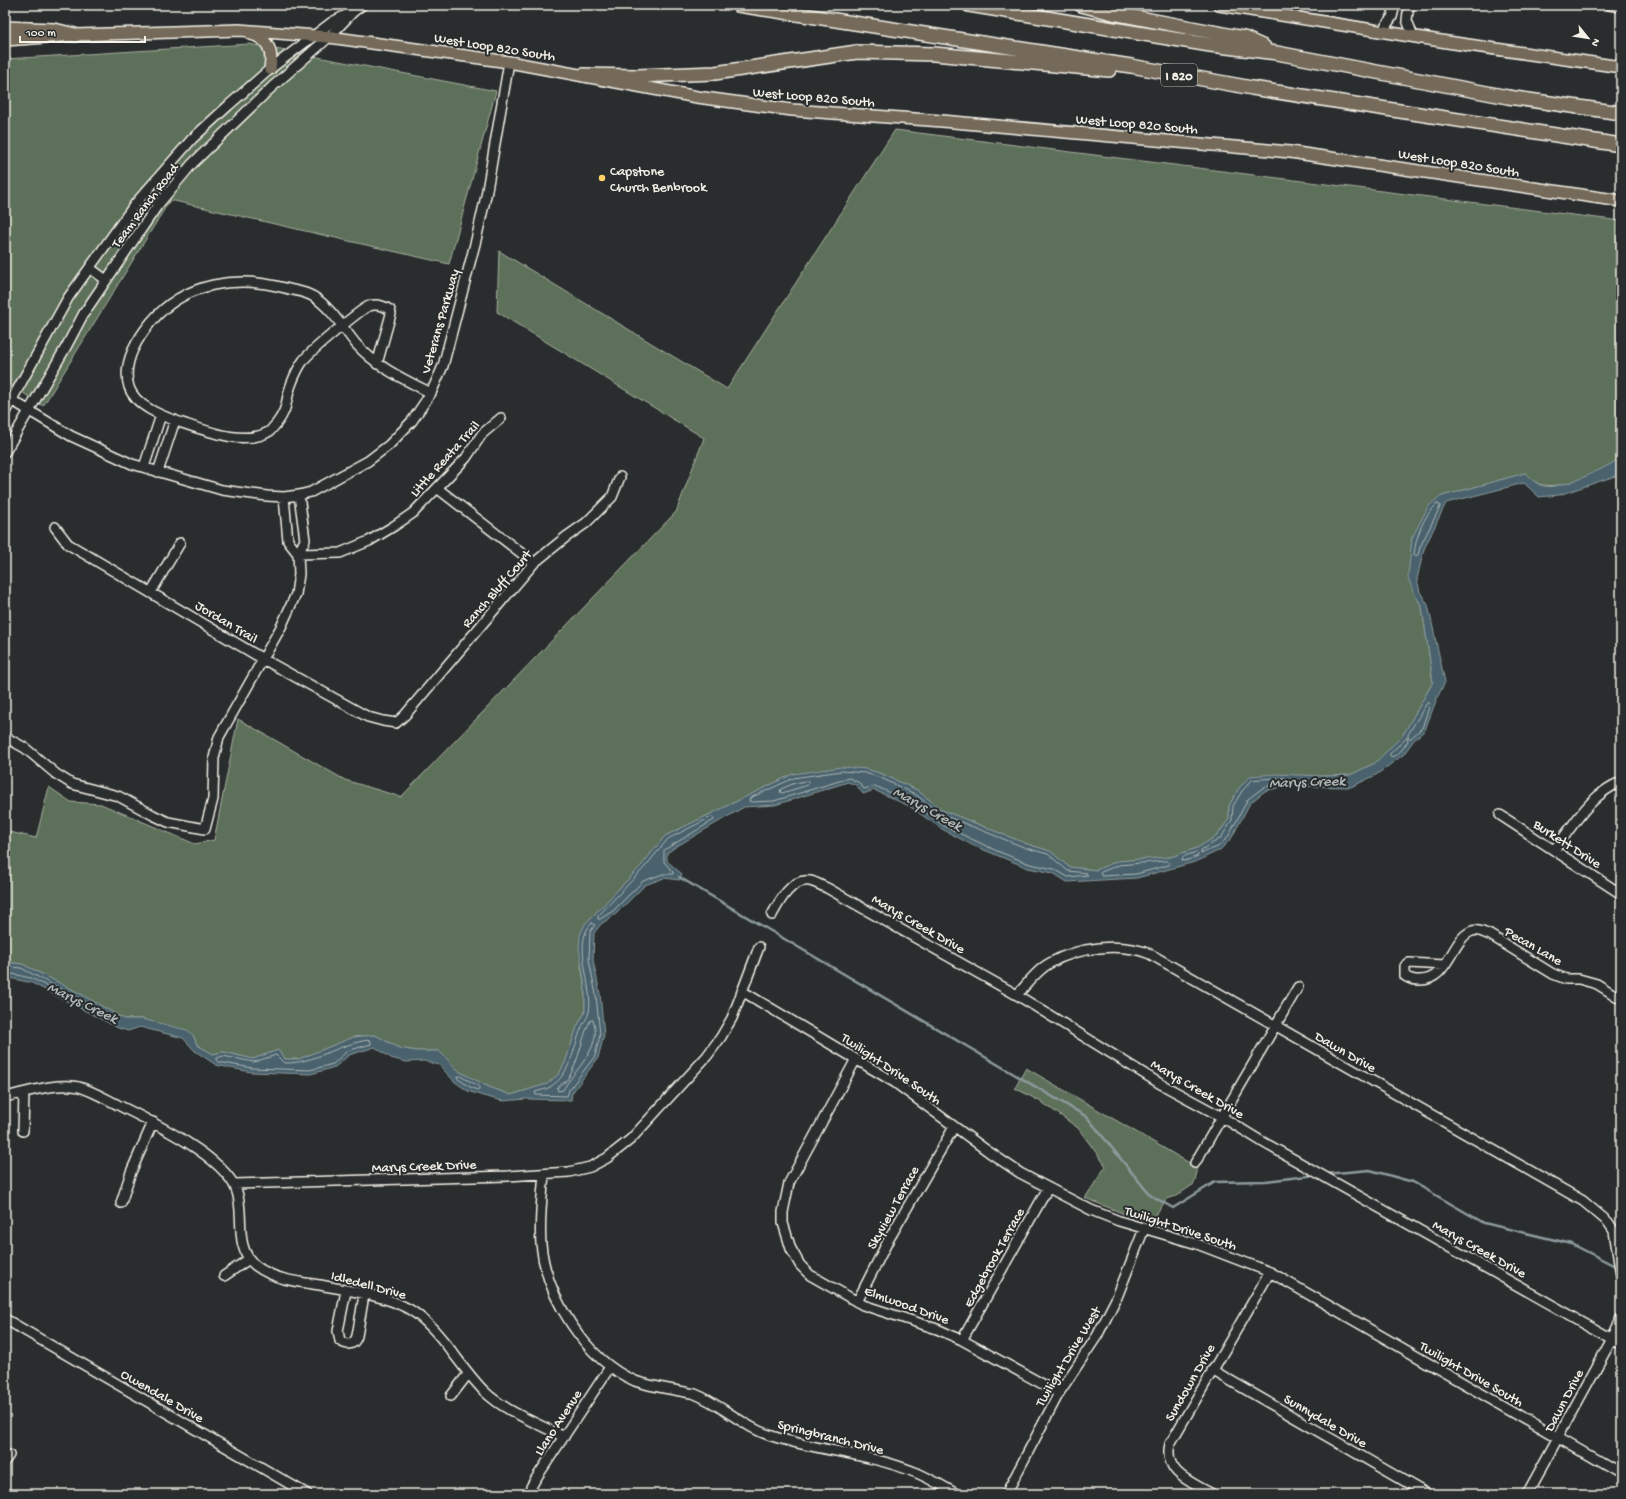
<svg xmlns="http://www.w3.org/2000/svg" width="1626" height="1499" font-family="'Gochi Hand',sans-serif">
<rect width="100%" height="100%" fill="#2a2d2e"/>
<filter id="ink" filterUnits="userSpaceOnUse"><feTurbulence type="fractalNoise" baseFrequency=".025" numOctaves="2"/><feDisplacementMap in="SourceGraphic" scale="8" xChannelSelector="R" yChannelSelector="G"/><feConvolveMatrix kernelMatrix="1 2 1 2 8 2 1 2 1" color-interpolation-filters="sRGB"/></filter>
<g filter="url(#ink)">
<path fill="#5d705a" stroke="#a8b0a1" d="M249 44 496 91 449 264 170 200 43 406 5 381V59Z
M895 130 1621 221V458C1600 471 1568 489 1543 485 1537 485 1530 477 1525 473L1439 497 1412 538 1411 553 1413 591 1422 607 1433 682 1403 735 1375 763 1350 775 1324 776 1239 788 1229 806V819L1217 836 1197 848 1171 857 1118 861 1096 870 1069 867 1050 851 1027 844 942 810 917 790 882 774 866 769 793 774 665 836 641 866 585 924 581 966 585 987V1012L577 1027 565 1063 559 1074 547 1084 511 1095 489 1087 460 1072 439 1051H416L399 1048 375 1035 354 1037 299 1059H285L278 1050 253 1059 223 1052 213 1054 197 1045 193 1035 142 1019H124L77 992 22 964 5 962V831L36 838 49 787 71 802 101 804 195 844 214 840 238 719 345 780 401 797 676 512 704 438 497 312 499 251 727 389Z
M1026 1068 1198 1168 1194 1184 1176 1196 1167 1199 1151 1221 1132 1217 1085 1198 1106 1166 1078 1128 1043 1103 1015 1088Z"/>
<path fill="#49626d" stroke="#8d9b9e" d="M1621 458V474L1559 495 1539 497 1524 483 1446 503 1424 549 1417 579 1420 592 1428 605 1445 682 1437 698 1425 730 1414 740 1403 755 1376 775 1351 787 1286 786 1265 791 1250 803 1231 839 1220 850 1195 862 1137 878 1067 882 1053 873 1028 868 972 845 942 829 909 806 874 790 863 794 856 785 848 782 775 805 744 807 677 846 667 853V861L682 874 680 880 664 878 645 885 616 914 601 924 594 933 593 960 600 994 604 1035 598 1058 572 1093 571 1100 526 1099 503 1101 483 1096 468 1091 455 1082 439 1065 424 1061 406 1062 391 1058 375 1047 349 1055 335 1067 311 1074 251 1072 216 1065 195 1051 183 1038 140 1027 128 1031 118 1028 30 982C21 982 14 977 5 979V962L22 964 77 992 124 1019H142L187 1030 193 1035 197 1045 213 1054 223 1052 253 1059 278 1050 285 1059H299L354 1037 375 1035 399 1048 416 1051H439L460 1072 489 1087 511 1095 547 1084 559 1074 565 1063 577 1027 585 1012V987L579 948 580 935 585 924 641 866 665 836 793 774 842 767 866 769 882 774 917 790 942 810 1027 844 1050 851 1069 867 1096 870 1118 861 1171 857 1197 848 1217 836 1229 819V806L1239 788 1251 776 1275 774 1324 776 1350 775 1375 763 1403 735 1433 682 1422 607 1413 591 1408 577 1412 538 1428 507 1439 497 1525 473C1529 477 1534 482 1540 485 1557 493 1605 468 1621 458Z"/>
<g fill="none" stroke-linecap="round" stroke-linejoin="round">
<path stroke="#b0b8b7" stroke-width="1" d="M1437 504 1440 505V507L1420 547 1418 555 1416 556 1414 554C1416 537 1423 516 1437 504Z
M1428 702 1430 704 1422 728 1411 738H1408V735Z
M1407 738 1408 741C1403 748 1399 756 1390 757V754Z
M842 771 865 773 881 778 915 794 941 814 1026 848 1048 854 1068 871 1086 873 1088 875 1068 877 1054 869 1030 864 997 851 944 826 911 802 875 786 864 789 858 782 849 778 774 801 751 802 749 801 750 798 794 778Z
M1275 778H1285L1287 781 1264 787 1248 799 1228 837 1218 847 1201 853V850L1221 838 1232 820 1233 806 1242 791 1252 780Z
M807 781 809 782 808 785 782 793 780 792 781 789 795 783Z
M712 817 714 818V820L664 850V862L673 872V874H663L643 881 613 911 600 919H598V916L644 868 668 839Z
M1197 852 1199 854 1198 856 1185 861 1182 860 1183 857Z
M1168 861 1170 863 1169 865 1136 874 1102 876 1100 874 1101 872 1119 865Z
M592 923 595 925 590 932 589 960 596 995 600 1035 595 1056 569 1090 567 1096 536 1095 535 1092C540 1090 546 1090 550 1087 571 1074 573 1049 581 1029 583 1023 588 1018 589 1012 594 986 571 942 592 923Z
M5 966 21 968 95 1007 96 1009 93 1010 31 978C22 977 14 972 5 975
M593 1020C604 1047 574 1070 563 1090L558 1091 557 1088C560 1085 565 1082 567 1080 579 1063 581 1039 590 1021Z
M369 1040 371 1041V1044L347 1051 333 1064 310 1070 252 1068 218 1062 216 1060 217 1058 223 1056 254 1062 276 1055 284 1063C314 1064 340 1043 369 1040Z
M460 1076 479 1086V1089L477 1090 470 1087 458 1079 457 1077Z"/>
<path stroke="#8d9b9e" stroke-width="2.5" d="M679 877 1087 1117 1150 1195 1173 1208 1215 1182 1266 1181 1316 1175
M1325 1174 1370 1170 1413 1182 1484 1223 1572 1244 1617 1267"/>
<defs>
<path id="minor" d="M1409 5 1407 20 1413 36
M1610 5 1621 7
M1383 30 1392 17 1395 5
M90 268 106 280
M377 364 391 314 390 310C384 306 376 304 369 306 361 309 307 354 303 361 298 368 294 377 291 385 285 401 289 407 277 423 275 425 272 429 270 431 245 447 204 430 179 422 162 416 135 406 129 387 122 364 137 339 151 322 185 282 237 275 285 288 295 291 305 291 314 297 331 308 343 328 356 344 377 367 403 379 431 393
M5 396 71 436 132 464 222 490 267 496 284 497 299 495 311 492 368 461 389 445 412 421 431 393 443 366 476 240 486 196 509 62
M5 412 68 298 135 204 192 139 229 105 270 69 332 22 348 14
M5 452 66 347 84 313 157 206 192 164 272 87 329 37 353 12 362 5
M144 467 161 415
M158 472 175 420
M437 488 534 563
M284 497 288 541 298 554
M55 527 68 544 263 659 368 717 383 721 396 723 405 715 534 563 566 537 586 523 612 497 620 477
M298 554 340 553 369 541 394 526 413 513 466 458 482 434 501 418
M151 592 180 543
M5 737 25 748 56 774 72 784 118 796 153 815 168 822 205 829 213 799 214 758 219 737 281 627 296 594 299 574 298 554 305 540 299 495
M1500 815 1621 894
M1554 850C1573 826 1591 793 1621 782
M772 915C779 902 791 878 810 881 815 882 822 886 827 888L1017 995 1159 1083 1222 1117 1261 1141 1621 1344
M1444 965 1409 963 1405 966V976C1409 979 1414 980 1419 980 1449 981 1451 939 1472 931 1478 929 1484 933 1490 935L1553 974 1566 979H1579L1597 984 1621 999
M742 991 894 1082 989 1152 1020 1173 1091 1210 1119 1221 1197 1244 1270 1272 1621 1474
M1017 995C1027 984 1037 970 1050 963 1078 947 1120 942 1150 954L1583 1201 1608 1222 1614 1231 1621 1276
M856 1059 789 1183 783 1212V1223L791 1249 800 1265 810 1275 863 1305 937 1329 962 1340 1059 1393
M5 1097C28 1092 56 1082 79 1087 93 1091 106 1099 118 1105 150 1121 222 1155 236 1189 246 1213 232 1247 256 1266 275 1280 298 1282 320 1285 345 1290 381 1295 403 1306 435 1320 459 1366 484 1391 504 1411 539 1424 564 1437
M23 1131 24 1093
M1195 1163 1298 987
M544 1174C542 1197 539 1220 541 1244 546 1297 586 1360 635 1381 652 1387 677 1390 695 1394 723 1405 745 1429 775 1437 820 1451 872 1454 917 1473 931 1479 944 1487 957 1494
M234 1184 508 1176 569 1172 590 1167 607 1158 631 1139 707 1056 721 1037 732 1018 759 947
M121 1203 131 1172 153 1122
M224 1276 249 1259
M346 1291 338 1331 340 1341C348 1346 354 1345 357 1336L364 1295
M857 1302 889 1239 954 1127
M5 1319 307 1494
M962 1340 1048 1188
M1212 1370 1427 1494
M451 1396 468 1374
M5 1461 9 1455
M530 1494 531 1487 535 1480 610 1367
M1006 1494 1059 1393 1097 1336 1117 1297 1144 1229
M1212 1494C1191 1482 1163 1473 1170 1444L1270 1272
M1527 1494 1612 1339 1621 1318"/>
<path id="major" d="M1219 5 1447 42 1621 67
M251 34C269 39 273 51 270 69
M5 40 75 35 239 30 329 37 509 62 697 97 792 110 942 121 1290 152 1621 201"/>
<path id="highway" d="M738 5 1131 66 1252 88 1393 110 1621 145
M969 5 1210 45 1277 53 1508 97 1621 113
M1081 5 1113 13 1244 38 1264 47
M5 28 54 30 75 35
M583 75 637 76 715 73 857 52 934 54 1109 70"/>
</defs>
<use href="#minor" stroke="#f4f1e8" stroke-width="12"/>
<use href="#major" stroke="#f4f1e8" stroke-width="14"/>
<use href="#highway" stroke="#f4f1e8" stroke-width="16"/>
<use href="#minor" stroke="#2a2d2e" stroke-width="9"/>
<use href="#major" stroke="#746a5a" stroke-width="11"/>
<use href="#highway" stroke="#746a5a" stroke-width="13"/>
</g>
</g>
<circle fill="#ffd166" stroke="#2a2d2e" stroke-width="1.5" cx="602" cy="178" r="4"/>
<g text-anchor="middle" stroke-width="4" stroke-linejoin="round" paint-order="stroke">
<rect fill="#2a2d2e" stroke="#b7b6b0" stroke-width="1" x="1161" y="64" width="36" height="22" rx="3"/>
<g font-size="13" font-weight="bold" fill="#f4f1e8">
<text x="1179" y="80">I 820</text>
</g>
<g font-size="14" fill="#f4f1e8" stroke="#2a2d2e">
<text transform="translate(495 46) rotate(9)" y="5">West Loop 820 South</text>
<text transform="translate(814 96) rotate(5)" y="5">West Loop 820 South</text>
<text transform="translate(1137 123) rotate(5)" y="5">West Loop 820 South</text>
<text transform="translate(1459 162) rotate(9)" y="5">West Loop 820 South</text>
<text transform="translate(144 205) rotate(-53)" y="5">Team Ranch Road</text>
<text transform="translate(439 321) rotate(-74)" y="5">Veterans Parkway</text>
<text transform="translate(444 458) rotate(-48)" y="5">Little Reata Trail</text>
<text transform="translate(496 588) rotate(-49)" y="5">Ranch Bluff Court</text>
<text transform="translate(227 621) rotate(31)" y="5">Jordan Trail</text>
<text transform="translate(1568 843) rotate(33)" y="5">Burkett Drive</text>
<text transform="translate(919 923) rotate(30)" y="5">Marys Creek Drive</text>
<text transform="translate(1534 945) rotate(30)" y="5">Pecan Lane</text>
<text transform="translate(1346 1051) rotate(30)" y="5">Dawn Drive</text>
<text transform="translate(892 1068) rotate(34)" y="5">Twilight Drive South</text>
<text transform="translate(1198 1088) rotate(30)" y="5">Marys Creek Drive</text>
<text transform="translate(424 1165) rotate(-2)" y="5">Marys Creek Drive</text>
<text transform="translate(892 1207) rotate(-61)" y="5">Skyview Terrace</text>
<text transform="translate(1181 1227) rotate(18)" y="5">Twilight Drive South</text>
<text transform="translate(1480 1248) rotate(29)" y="5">Marys Creek Drive</text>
<text transform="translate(993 1257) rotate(-61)" y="5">Edgebrook Terrace</text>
<text transform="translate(369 1284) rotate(15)" y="5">Idledell Drive</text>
<text transform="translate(907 1304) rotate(20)" y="5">Elmwood Drive</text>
<text transform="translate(1067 1356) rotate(-59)" y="5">Twilight Drive West</text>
<text transform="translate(1472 1373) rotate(30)" y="5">Twilight Drive South</text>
<text transform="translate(1189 1382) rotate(-60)" y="5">Sundown Drive</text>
<text transform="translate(163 1395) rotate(30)" y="5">Owendale Drive</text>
<text transform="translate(1563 1400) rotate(-62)" y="5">Dawn Drive</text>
<text transform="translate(1326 1420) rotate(30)" y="5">Sunnydale Drive</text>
<text transform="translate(557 1422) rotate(-57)" y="5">Llano Avenue</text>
<text transform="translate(831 1436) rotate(14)" y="5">Springbranch Drive</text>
</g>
<g font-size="14" fill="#f4f1e8" stroke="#2a2d2e" text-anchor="start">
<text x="610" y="175">Capstone<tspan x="610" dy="16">Church Benbrook</tspan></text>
</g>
<g font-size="15" font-style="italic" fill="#b0b8b7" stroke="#2a2d2e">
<text transform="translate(1307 781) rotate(-2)" y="5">Marys Creek</text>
<text transform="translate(928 808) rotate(29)" y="5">Marys Creek</text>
<text transform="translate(83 1002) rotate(26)" y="5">Marys Creek</text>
</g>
</g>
<rect width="1626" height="1499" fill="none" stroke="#2a2d2e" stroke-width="20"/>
<rect x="10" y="10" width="1606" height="1479" fill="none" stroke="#f4f1e8" stroke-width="1.5" filter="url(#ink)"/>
<g transform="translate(1588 38) rotate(120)" stroke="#2a2d2e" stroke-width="3" paint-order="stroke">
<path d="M0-3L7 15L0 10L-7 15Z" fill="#f4f1e8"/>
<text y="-6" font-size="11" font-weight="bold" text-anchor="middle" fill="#f4f1e8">N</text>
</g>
<path d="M20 36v6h125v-6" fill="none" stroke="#f4f1e8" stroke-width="2"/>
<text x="26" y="36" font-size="12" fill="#f4f1e8" stroke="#2a2d2e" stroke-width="3" paint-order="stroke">100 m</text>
</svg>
